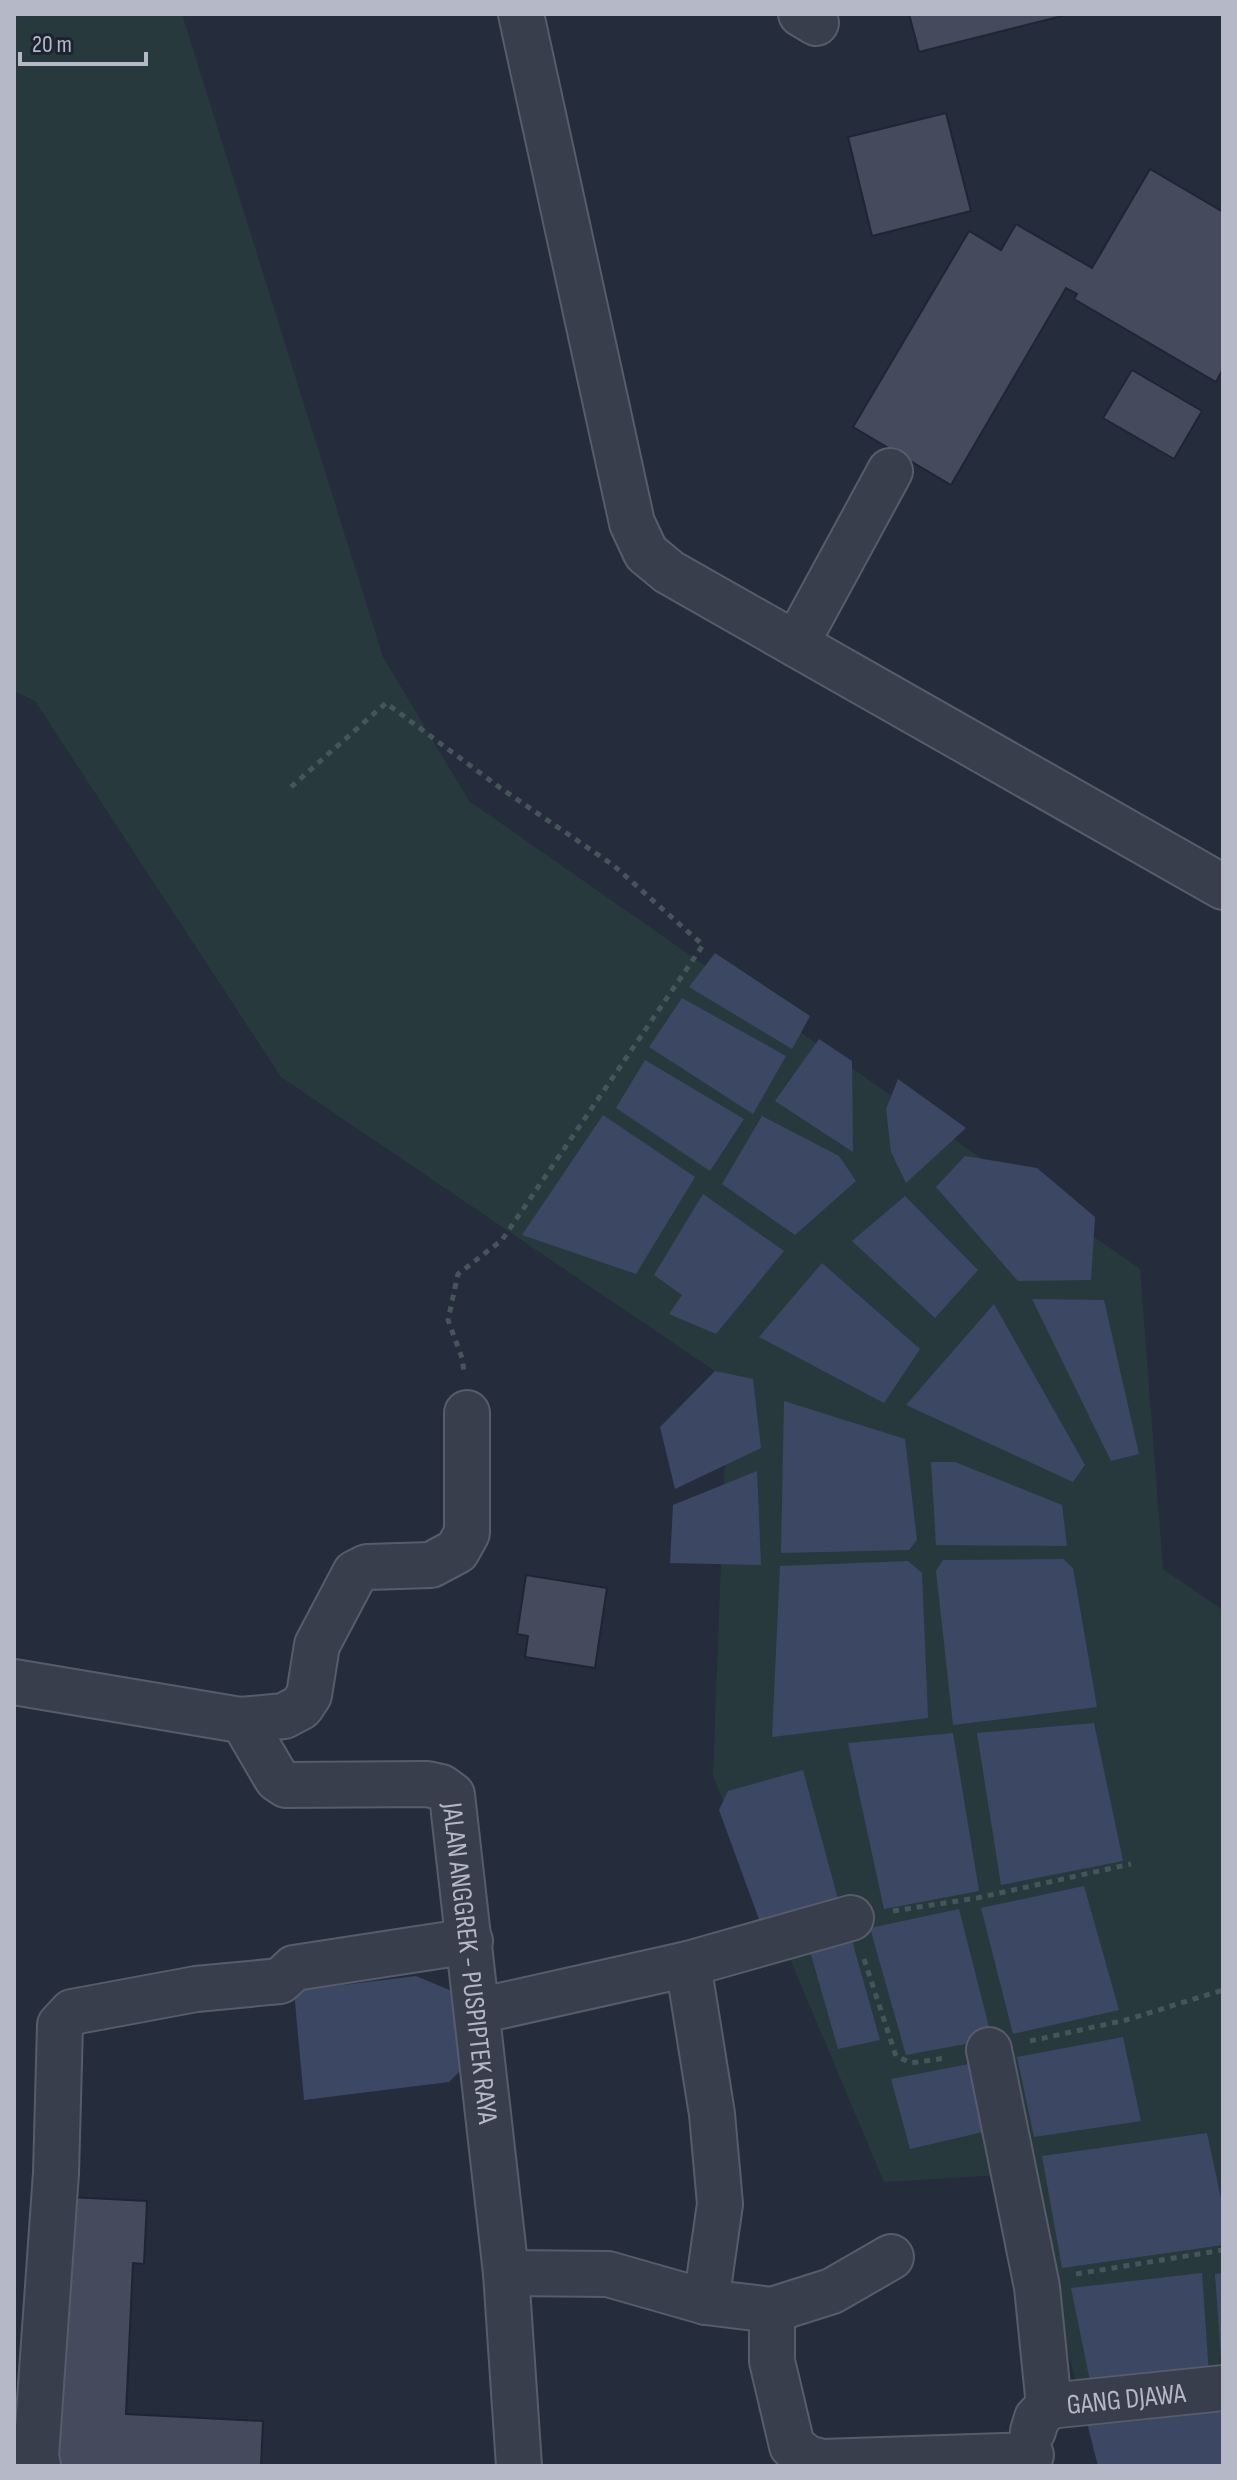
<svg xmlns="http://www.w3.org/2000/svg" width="1237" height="2480" font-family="'Sofia Sans Condensed',sans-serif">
<rect width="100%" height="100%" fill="#252c3c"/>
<path fill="#28393e" d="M14 14H182L383 657 469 801 1140 1269 1163 1569 1223 1610V2382L1080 2395 1018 2174 884 2182 713 1776 728 1380 281 1077 35 701 14 691Z"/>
<path fill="#3c4764" d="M715 953 810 1016 792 1049 689 987Z
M682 998 786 1056 753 1114 649 1047Z
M819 1039 852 1061 853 1152 775 1101Z
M645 1060 744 1119 710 1171 616 1108Z
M898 1079 966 1128 906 1183 891 1152 886 1109Z
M603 1115 695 1177 636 1274 522 1235Z
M762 1116 839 1156 856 1181 795 1235 722 1184Z
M965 1156 1037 1168 1095 1217 1091 1280 1018 1281 936 1187Z
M703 1194 784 1251 716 1334 669 1314 682 1295 654 1275Z
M905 1196 978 1270 935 1318 852 1241Z
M822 1263 920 1349 884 1403 759 1337Z
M1032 1299 1104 1300 1139 1454 1111 1461Z
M994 1304 1085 1465 1073 1482 906 1405Z
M715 1371 753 1379 761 1448 675 1489 660 1427Z
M784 1401 905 1439 917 1540 909 1550 781 1553Z
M931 1462H955L1062 1505 1067 1546 936 1545Z
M757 1471 761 1565 670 1563 673 1505Z
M1063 1559 1073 1568 1097 1707 953 1725 936 1571 943 1560Z
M908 1561 922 1573 928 1718 772 1737 780 1566Z
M1094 1723 1123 1861 1001 1885 977 1733Z
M953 1733 979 1891 884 1909 848 1743Z
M803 1770 839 1903 760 1922 719 1810 728 1791Z
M1084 1886 1119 2010 1013 2034 981 1908Z
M959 1909 992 2039 906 2055 870 1928Z
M849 1930 880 2040 838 2049 808 1944Z
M416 1976 454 1992 464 2067 449 2082 304 2100 294 1991Z
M1123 2037 1141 2121 1034 2137 1017 2057Z
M985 2061 996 2129 910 2149 891 2079Z
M1207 2133 1223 2208V2245L1062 2268 1042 2156Z
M1202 2273 1209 2374 1091 2386 1071 2288Z
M1223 2273V2373H1222L1215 2274Z
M1223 2382V2466H1098L1080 2395Z"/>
<path fill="#454b5d" stroke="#202533" stroke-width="2" d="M909 14H1070L919 52Z
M946 113 971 211 872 236 848 137Z
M1150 169 1223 212V369L1216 382 1074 299 1077 294 1066 288 951 485 853 427 969 231 1001 250 1016 224 1092 268Z
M1132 370 1202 411 1174 459 1103 418Z
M526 1575 607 1588 595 1668 525 1657 528 1636 517 1634Z
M70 2197 147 2201 144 2264 133 2263 126 2414 263 2421 261 2466H58Z"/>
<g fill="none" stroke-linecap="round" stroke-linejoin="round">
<defs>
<g id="minor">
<path d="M521 14 632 523 646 553 669 572 1223 887"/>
<path d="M801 14 816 23"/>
<path d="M796 644 890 471"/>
<path id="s1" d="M14 1682 240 1720 246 1726 277 1779 286 1785 427 1784 441 1787 452 1795 506 2273 519 2466"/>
<path d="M240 1720 284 1716 301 1707 309 1695 317 1645 355 1573 367 1567 431 1565 457 1551 467 1533V1413"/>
<path d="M688 1964 712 2114 720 2204 706 2302"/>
<path d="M478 2011 688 1964 851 1918"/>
<path d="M989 2050 1037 2287 1049 2406"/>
<path d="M506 2273 608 2274 706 2302 772 2310 832 2291 891 2257"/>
<path d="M772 2310V2361L792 2446 807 2458 822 2462 1031 2455"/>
<path id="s2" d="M1033 2431 1037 2418 1049 2406 1223 2388"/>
<path d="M38 2466 36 2456 56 2173 60 2025 72 2012 196 1989 280 1981 294 1968 470 1941"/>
</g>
</defs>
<use href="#minor" stroke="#575c6a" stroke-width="48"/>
<path stroke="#45555a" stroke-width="5" stroke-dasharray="6 6" stroke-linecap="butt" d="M291 787 386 703 499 787 613 865 703 945 502 1240 458 1274 448 1320 462 1358 464 1372
M893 1911 977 1898 1131 1864
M864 1959 896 2056 911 2063 946 2058
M1030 2041 1126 2020 1223 1990
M1076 2274 1223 2250"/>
<use href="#minor" stroke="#393e4c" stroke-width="44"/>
</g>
<g text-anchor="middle" stroke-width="6" stroke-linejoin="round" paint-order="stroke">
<g font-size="28" fill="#b5b9c7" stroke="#1e2331">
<text dy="10" stroke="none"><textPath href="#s1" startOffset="648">JALAN ANGGREK - PUSPIPTEK RAYA</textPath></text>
<text dy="10" stroke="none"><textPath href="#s2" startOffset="108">GANG DJAWA</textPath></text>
</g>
</g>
<rect width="1237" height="2480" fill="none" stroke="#b5b9c7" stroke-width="32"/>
<path d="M20 52v12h126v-12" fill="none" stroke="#b5b9c7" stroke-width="4"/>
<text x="32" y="52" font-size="24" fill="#b5b9c7" stroke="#1e2331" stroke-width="6" paint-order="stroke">20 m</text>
</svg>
